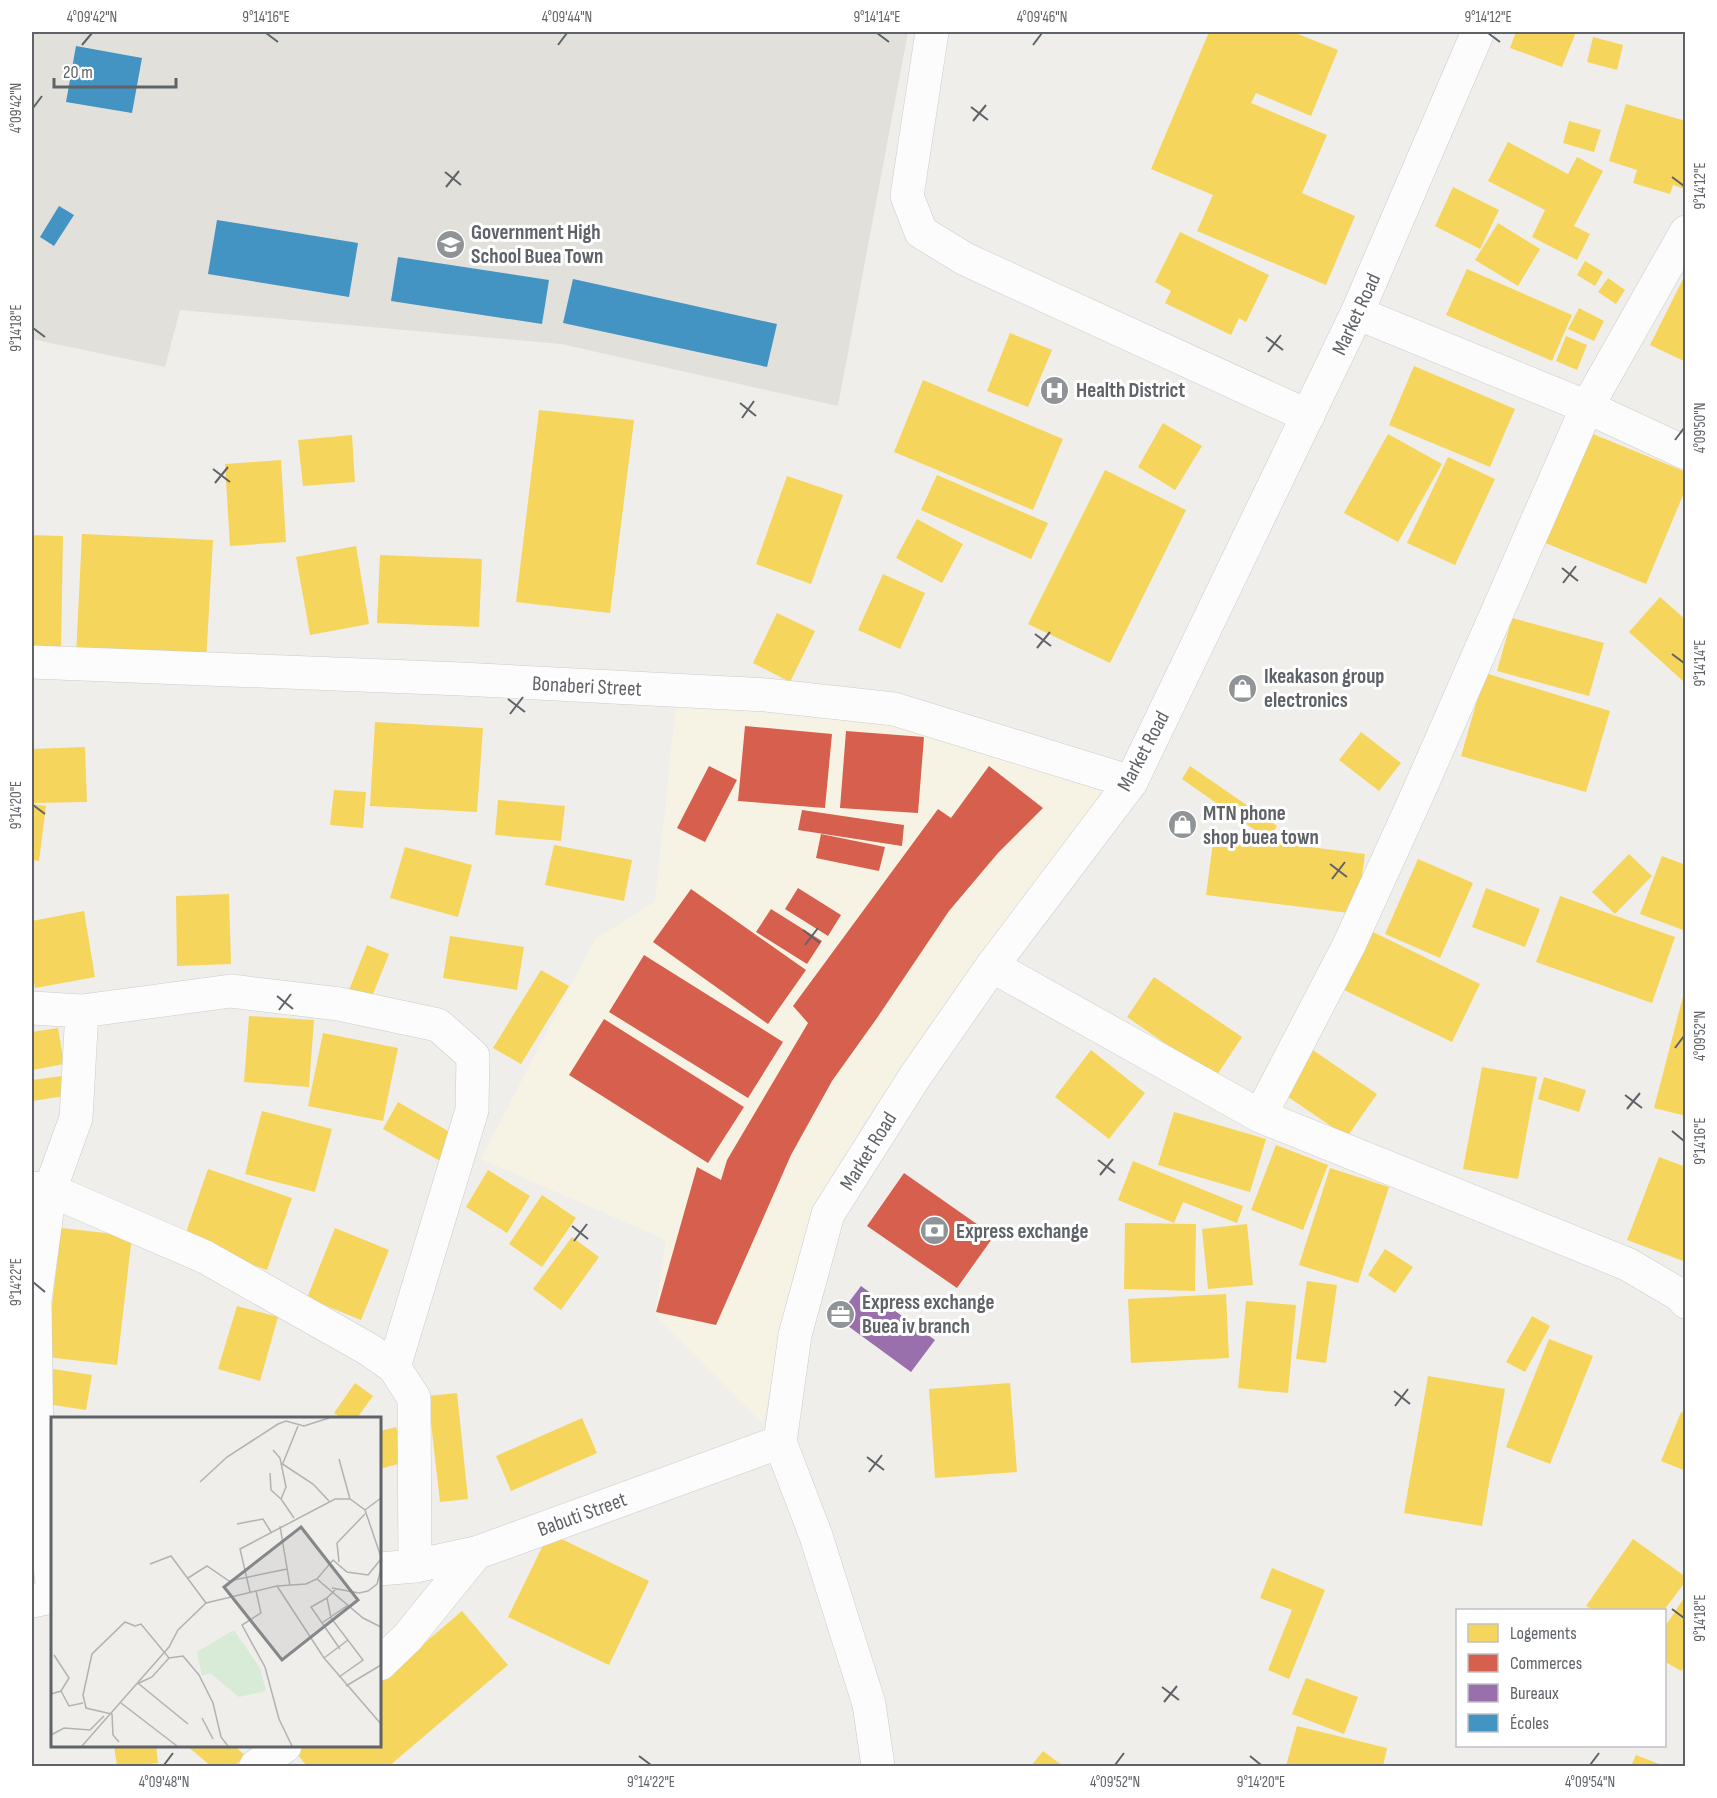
<svg xmlns="http://www.w3.org/2000/svg" width="1717" height="1798" font-family="'Sofia Sans Condensed',sans-serif">
<rect width="100%" height="100%" fill="#efeeea"/>
<path fill="#f7f3e4" d="M676 705 907 719 1111 784 861 1127 795 1269 763 1424 655 1315 666 1240 481 1159 595 939 655 902Z"/>
<path fill="#e2e0da" d="M32 32H908L838 406 561 344 180 310 165 367 32 339Z"/>
<path fill="#f6d55c" d="M1209 32H1293L1338 50 1311 116 1256 93 1251 103 1327 135 1302 193 1355 216 1326 285 1197 231 1213 195 1151 169Z
M1516 32H1576L1562 67 1510 48Z
M1593 37 1623 45 1617 70 1587 62Z
M1626 104 1686 121 1685 189 1673 185 1670 194 1633 183 1637 170 1609 161Z
M1569 121 1601 130 1594 152 1563 143Z
M1508 142 1568 174 1577 157 1603 171 1574 226 1590 234 1577 260 1532 237 1545 210 1488 181Z
M1453 187 1499 210 1480 249 1435 226Z
M1498 223 1540 249 1518 286 1475 260Z
M1180 232 1269 275 1246 322 1239 318 1231 335 1165 303 1171 291 1155 282Z
M1585 261 1603 272 1595 286 1577 275Z
M1467 269 1572 315 1552 361 1446 315Z
M1686 273V362L1650 345Z
M1608 278 1625 290 1616 304 1598 292Z
M1579 308 1604 321 1594 341 1568 329Z
M1010 333 1052 350 1028 407 987 391Z
M1566 336 1587 345 1577 370 1556 361Z
M1414 366 1515 409 1490 467 1389 425Z
M923 380 1063 439 1033 510 894 452Z
M539 410 634 420 610 613 516 602Z
M1163 423 1202 446 1175 490 1138 467Z
M1588 432 1686 472V488L1646 584 1543 542Z
M1388 434 1442 464 1398 542 1344 513Z
M352 435 355 482 303 486 298 440Z
M1448 457 1495 479 1455 565 1407 543Z
M281 460 286 542 230 546 225 464Z
M1105 470 1186 510 1110 663 1028 624Z
M937 475 1048 523 1031 559 921 510Z
M787 476 843 495 811 584 756 564Z
M917 519 963 544 942 583 896 558Z
M82 534 213 540 206 662 76 656Z
M32 535 63 536 61 650H32Z
M356 546 369 624 310 635 296 557Z
M380 555 482 559 479 627 377 623Z
M883 574 925 593 900 649 858 630Z
M1660 597 1686 620V681L1684 682 1629 632Z
M777 613 815 631 790 682 753 663Z
M1512 618 1604 643 1589 696 1497 671Z
M1485 673 1610 711 1586 792 1461 756Z
M375 722 483 728 477 812 370 806Z
M1361 732 1401 763 1379 791 1339 760Z
M85 747 87 802 32 803V749Z
M1190 766 1277 826 1269 840 1182 779Z
M334 790 366 792 363 828 330 825Z
M498 800 565 806 561 841 495 835Z
M32 804 46 806 39 861 32 860Z
M1214 835 1365 854 1357 914 1206 895Z
M554 845 632 860 624 901 545 885Z
M405 847 472 865 458 917 390 898Z
M1629 854 1652 876 1615 914 1592 892Z
M1662 856 1686 865V931L1640 914Z
M1418 859 1473 883 1440 958 1385 934Z
M1486 888 1540 909 1525 947 1472 927Z
M229 894 231 964 177 966 176 896Z
M1560 896 1675 937 1652 1003 1536 962Z
M84 911 95 977 35 988 32 968V921Z
M1373 932 1480 984 1452 1042 1344 990Z
M450 936 524 947 517 990 443 978Z
M367 945 389 954 371 999 349 990Z
M541 970 569 986 521 1064 493 1048Z
M1154 977 1242 1037 1215 1078 1127 1017Z
M1685 989H1686V1116L1654 1108Z
M249 1016 314 1020 309 1087 244 1082Z
M58 1028 64 1064 32 1070V1032Z
M323 1033 398 1048 383 1121 308 1106Z
M1307 1046 1377 1094 1347 1137 1278 1090Z
M1091 1050 1145 1093 1109 1139 1055 1097Z
M1482 1067 1537 1077 1518 1179 1463 1169Z
M69 1075 72 1095 32 1101V1080Z
M1544 1077 1586 1090 1579 1112 1538 1099Z
M398 1102 455 1135 440 1161 383 1129Z
M262 1111 332 1129 315 1192 245 1174Z
M1174 1112 1266 1139 1250 1192 1158 1165Z
M1276 1145 1328 1165 1303 1230 1251 1210Z
M1659 1157 1686 1167V1262L1627 1240Z
M1133 1161 1243 1206 1237 1223 1183 1202 1174 1223 1118 1200Z
M1330 1168 1389 1187 1358 1283 1299 1265Z
M208 1169 292 1198 267 1270 183 1241Z
M488 1170 530 1196 507 1233 466 1207Z
M542 1195 576 1218 542 1267 509 1244Z
M1125 1223 1196 1224 1195 1291 1124 1289Z
M1247 1224 1253 1285 1208 1289 1202 1229Z
M61 1228 132 1236 117 1365 46 1357Z
M335 1228 389 1250 361 1320 307 1298Z
M572 1237 599 1257 561 1310 533 1289Z
M1385 1249 1413 1267 1395 1293 1368 1275Z
M1307 1281 1337 1285 1326 1363 1296 1359Z
M1226 1294 1229 1358 1131 1363 1128 1299Z
M1246 1301 1296 1305 1288 1393 1238 1388Z
M237 1306 278 1317 260 1381 218 1369Z
M1532 1316 1550 1326 1525 1372 1506 1362Z
M1549 1339 1593 1356 1550 1464 1506 1447Z
M53 1369 92 1375 86 1410 47 1404Z
M1428 1376 1505 1389 1482 1526 1404 1513Z
M355 1383 373 1396 357 1418H342L334 1413Z
M1010 1383 1017 1472 935 1478 929 1389Z
M457 1393 468 1499 440 1502 428 1396Z
M1681 1412 1686 1414V1471L1661 1461Z
M582 1418 597 1453 511 1491 496 1456Z
M396 1427 405 1462 380 1469V1431Z
M549 1533 649 1581 609 1665 508 1617Z
M1633 1539 1686 1577V1581L1664 1610H1593L1586 1606Z
M1272 1568 1325 1590 1289 1679 1268 1670 1292 1610 1260 1598Z
M1686 1595V1665L1681 1671 1664 1661V1628Z
M462 1611 508 1665 389 1766H307L296 1753 304 1746H380V1681Z
M1306 1678 1358 1697 1344 1734 1292 1714Z
M1297 1726 1387 1748 1383 1766H1286Z
M114 1746H156L158 1763 133 1766H117Z
M187 1746H234L245 1755 235 1766H211Z
M1043 1751 1063 1766H1031Z
M1636 1755 1664 1766H1631Z"/>
<path fill="#d6604d" d="M745 726 832 734 825 808 738 801Z
M846 731 924 737 918 813 840 808Z
M709 766 737 780 705 842 677 828Z
M989 766 1043 808 998 853 949 911 877 1018 832 1081 791 1155 716 1325 656 1312 697 1167 721 1180 727 1160 808 1023 793 1006 938 809 951 818Z
M802 810 904 825 902 846 798 830Z
M821 834 885 847 879 871 816 858Z
M798 888 841 915 828 936 785 909Z
M691 889 806 970 768 1024 653 942Z
M771 909 822 941 807 964 756 932Z
M644 955 783 1042 748 1098 609 1012Z
M604 1019 744 1107 708 1163 569 1075Z
M904 1173 994 1236 957 1288 867 1226Z"/>
<path fill="#9970ab" d="M861 1286 935 1340 911 1372 837 1318Z"/>
<path fill="#4393c3" d="M76 46 142 58 132 113 66 102Z
M59 206 74 215 54 246 40 237Z
M217 220 358 243 349 297 208 274Z
M398 257 549 280 542 324 391 301Z
M573 279 777 324 767 367 563 323Z"/>
<g fill="none" stroke-linecap="round" stroke-linejoin="round">
<defs>
<path id="street" d="M932 32 907 196 921 232 965 259 1308 416
M1357 313 1587 407 1686 453
M32 662 461 679 766 695 894 709 1131 782
M992 966 1260 1116 1627 1264 1680 1295 1686 1302
M32 1008 82 1011 231 991 339 1004 438 1025 473 1056 472 1110 394 1367
M1260 1116 1349 945 1419 791 1587 407 1686 232
M32 1188 50 1190 205 1257 368 1349 394 1367 414 1398 415 1566
M52 1583 37 1453 35 1300 50 1190 76 1118 82 1011
M380 1664 408 1637 476 1553
M256 1766 285 1746"/>
<path id="secondary" d="M380 1569 415 1566 476 1553 780 1442
M32 1601 52 1597
M878 1766 869 1704 816 1536 780 1442 795 1335 828 1214 914 1078 992 966 1131 782 1357 313 1478 32"/>
</defs>
<use href="#street" stroke="#cbcccc" stroke-width="34"/>
<use href="#secondary" stroke="#cacacb" stroke-width="34"/>
<use href="#street" stroke="#fdfcfc" stroke-width="33"/>
<use href="#secondary" stroke="#fdfcfc" stroke-width="33"/>
</g>
<path fill="none" stroke="#5f6368" stroke-width="2" d="M266 33 278 42M877 33 889 42M1488 33 1500 42M82 45 92 33M558 45 567 33M1033 45 1042 33M971 107 988 120M33 108 42 96M973 121 986 105M445 172 461 185M1672 177 1684 186M446 187 459 171M33 328 45 337M1266 337 1283 350M1268 352 1281 335M740 403 756 416M742 418 754 401M1675 440 1684 428M213 469 230 482M215 483 228 467M1562 568 1578 581M1563 583 1576 566M1035 634 1051 646M1037 648 1050 632M1672 654 1684 663M508 699 525 712M510 714 523 697M33 805 45 814M1330 864 1347 877M1332 879 1345 862M803 930 820 943M805 945 818 928M277 996 293 1009M279 1010 291 994M1675 1048 1684 1036M1625 1095 1642 1108M1627 1109 1640 1093M1672 1131 1684 1141M1098 1160 1115 1173M1100 1175 1113 1159M572 1226 588 1239M574 1241 587 1224M33 1282 45 1292M1394 1391 1410 1404M1395 1406 1408 1389M867 1457 884 1470M869 1472 882 1455M1672 1609 1684 1618M1162 1687 1179 1700M1164 1702 1177 1686M639 1756 651 1765M1250 1756 1261 1765M164 1765 173 1753M1115 1765 1124 1753M1590 1765 1599 1753"/>
<defs>
<symbol id="school-disc" viewBox="-11 -11 22 22"><circle r="9.5" fill="#919496" stroke="#fff"/><path d="M0-5L7-2L0 1L-7-2ZM-4 1L0 2.5L4 1V4Q0 6-4 4Z" fill="#fff"/></symbol>
<symbol id="hospital-disc" viewBox="-11 -11 22 22"><circle r="9.5" fill="#919496" stroke="#fff"/><path d="M-5-5h3v3.5h4V-5h3V5h-3V1.5h-4V5h-3Z" fill="#fff"/></symbol>
<symbol id="shop-disc" viewBox="-11 -11 22 22"><circle r="9.5" fill="#919496" stroke="#fff"/><path d="M-5-2.5h2.3a2.7 3.5 0 0 1 5.4 0H5L5.5 6h-11ZM-1.5-2.5h3a1.5 2.3 0 0 0-3 0Z" fill="#fff"/></symbol>
<symbol id="bank-disc" viewBox="-11 -11 22 22"><circle r="9.5" fill="#919496" stroke="#fff"/><path d="M-6-4H6V4H-6ZM0-2.3a2.3 2.3 0 1 0 0 4.6a2.3 2.3 0 1 0 0-4.6Z" fill="#fff"/></symbol>
<symbol id="office-disc" viewBox="-11 -11 22 22"><circle r="9.5" fill="#919496" stroke="#fff"/><path d="M-6-3h4V-5.5h4V-3h4V5H-6ZM-1-4.5V-3h2v-1.5ZM-6 0V1H6V0Z" fill="#fff"/></symbol>
</defs>
<g fill-rule="evenodd">
<use href="#school-disc" x="434" y="228" width="33" height="33"/>
<use href="#hospital-disc" x="1038" y="374" width="33" height="33"/>
<use href="#shop-disc" x="1226" y="672" width="33" height="33"/>
<use href="#shop-disc" x="1166" y="808" width="33" height="33"/>
<use href="#bank-disc" x="918" y="1214" width="33" height="33"/>
<use href="#office-disc" x="824" y="1298" width="33" height="33"/>
</g>
<g text-anchor="middle" stroke-width="6" stroke-linejoin="round" paint-order="stroke">
<g font-size="21" font-weight="bold" fill="#5f6368" stroke="#fff" text-anchor="start">
<text x="471" y="239">Government High<tspan x="471" dy="24">School Buea Town</tspan></text>
<text x="1076" y="397">Health District</text>
<text x="1264" y="683">Ikeakason group<tspan x="1264" dy="24">electronics</tspan></text>
<text x="1203" y="820">MTN phone<tspan x="1203" dy="24">shop buea town</tspan></text>
<text x="956" y="1238">Express exchange</text>
<text x="862" y="1309">Express exchange<tspan x="862" dy="24">Buea iv branch</tspan></text>
</g>
<g font-size="21" fill="#5f6368" stroke="#fff">
<text transform="translate(1356 314) rotate(-65)" y="7">Market Road</text>
<text transform="translate(587 686) rotate(3)" y="7">Bonaberi Street</text>
<text transform="translate(1143 751) rotate(-62)" y="7">Market Road</text>
<text transform="translate(868 1151) rotate(-58)" y="7">Market Road</text>
<text transform="translate(582 1514) rotate(-20)" y="7">Babuti Street</text>
</g>
</g>
<g transform="translate(51 1417)">
<rect width="330" height="330" fill="#efeeea"/>
<path d="M183 213 209 251 215 274 188 280 159 256 151 259 146 235Z" fill="#d8ebd6"/>
<path fill="none" stroke="#b1b2b2" stroke-width="1.5" d="M222 33 229 41 235 70 230 82 243 101M288 42 299 82M230 46 262 67 278 84M232 46 247 9M219 56 220 73 230 82M149 65 176 40 227 7 235 4 253 9 278 1M314 93 330 81M186 107 212 102 220 115M229 109 239 169M288 145 286 126 314 97M99 147 120 139 155 186M137 161 156 149 178 164 236 152M266 162 312 201 330 210M226 169 273 241 330 307M281 171 308 176 317 174 326 167 330 152M284 173 276 181 280 201 312 243 288 260M205 174 210 196 191 208 214 250 228 302 241 329M199 175 189 132 284 82H299L314 93 330 140M276 181 260 190 289 232M271 206 297 188M273 241 297 223M86 267 101 260 118 241M88 267 137 307M295 269 330 248M10 274 18 289 32 286M0 277 10 274 18 261 3 238M70 286 126 329M151 301 162 322M0 318 13 311 39 313 53 299M68 325 62 318 61 297 35 291 32 278 41 237 74 205 84 209 90 207 118 241 132 239 148 258 162 286 170 320 177 329M31 329 118 230 127 213 155 186 226 169 255 167 266 162 282 143 296 155 317 158 330 142"/>
<path fill="#84888a" fill-opacity="0.15" stroke="#84888a" stroke-width="3" d="M250 110 307 183 231 243 173 170Z"/>
<rect width="330" height="330" fill="none" stroke="#5f6368" stroke-width="3"/>
</g>
<rect width="1717" height="1798" fill="none" stroke="#ffffff" stroke-width="66"/>
<rect x="1456" y="1609" width="210" height="138" fill="#ffffff" stroke="#bfc1c3" stroke-width="1.5"/>
<rect x="1468" y="1624" width="30" height="18" fill="#f6d55c" stroke="#bfc1c3" stroke-width="1.5"/>
<text x="1510" y="1639" font-size="18" fill="#5f6368">Logements</text>
<rect x="1468" y="1654" width="30" height="18" fill="#d6604d" stroke="#bfc1c3" stroke-width="1.5"/>
<text x="1510" y="1669" font-size="18" fill="#5f6368">Commerces</text>
<rect x="1468" y="1684" width="30" height="18" fill="#9970ab" stroke="#bfc1c3" stroke-width="1.5"/>
<text x="1510" y="1699" font-size="18" fill="#5f6368">Bureaux</text>
<rect x="1468" y="1714" width="30" height="18" fill="#4393c3" stroke="#bfc1c3" stroke-width="1.5"/>
<text x="1510" y="1729" font-size="18" fill="#5f6368">Écoles</text>
<path d="M54 78v9h122v-9" fill="none" stroke="#5f6368" stroke-width="3"/>
<text x="63" y="78" font-size="18" fill="#5f6368" stroke="#ffffff" stroke-width="4.5" paint-order="stroke">20 m</text>
<rect x="33" y="33" width="1651" height="1732" fill="none" stroke="#5f6368" stroke-width="2"/>
<g font-size="15" text-anchor="middle" fill="#5f6368">
<text x="92" y="22">4°09'42"N</text>
<text x="266" y="22">9°14'16"E</text>
<text x="567" y="22">4°09'44"N</text>
<text x="877" y="22">9°14'14"E</text>
<text x="1042" y="22">4°09'46"N</text>
<text x="1488" y="22">9°14'12"E</text>
<text transform="translate(16 108) rotate(-90)" y="5">4°09'42"N</text>
<text transform="translate(1700 186) rotate(-90)" y="5">9°14'12"E</text>
<text transform="translate(16 328) rotate(-90)" y="5">9°14'18"E</text>
<text transform="translate(1700 428) rotate(-90)" y="5">4°09'50"N</text>
<text transform="translate(1700 663) rotate(-90)" y="5">9°14'14"E</text>
<text transform="translate(16 805) rotate(-90)" y="5">9°14'20"E</text>
<text transform="translate(1700 1036) rotate(-90)" y="5">4°09'52"N</text>
<text transform="translate(1700 1141) rotate(-90)" y="5">9°14'16"E</text>
<text transform="translate(16 1282) rotate(-90)" y="5">9°14'22"E</text>
<text transform="translate(1700 1618) rotate(-90)" y="5">9°14'18"E</text>
<text x="164" y="1787">4°09'48"N</text>
<text x="651" y="1787">9°14'22"E</text>
<text x="1115" y="1787">4°09'52"N</text>
<text x="1261" y="1787">9°14'20"E</text>
<text x="1590" y="1787">4°09'54"N</text>
</g>
</svg>
